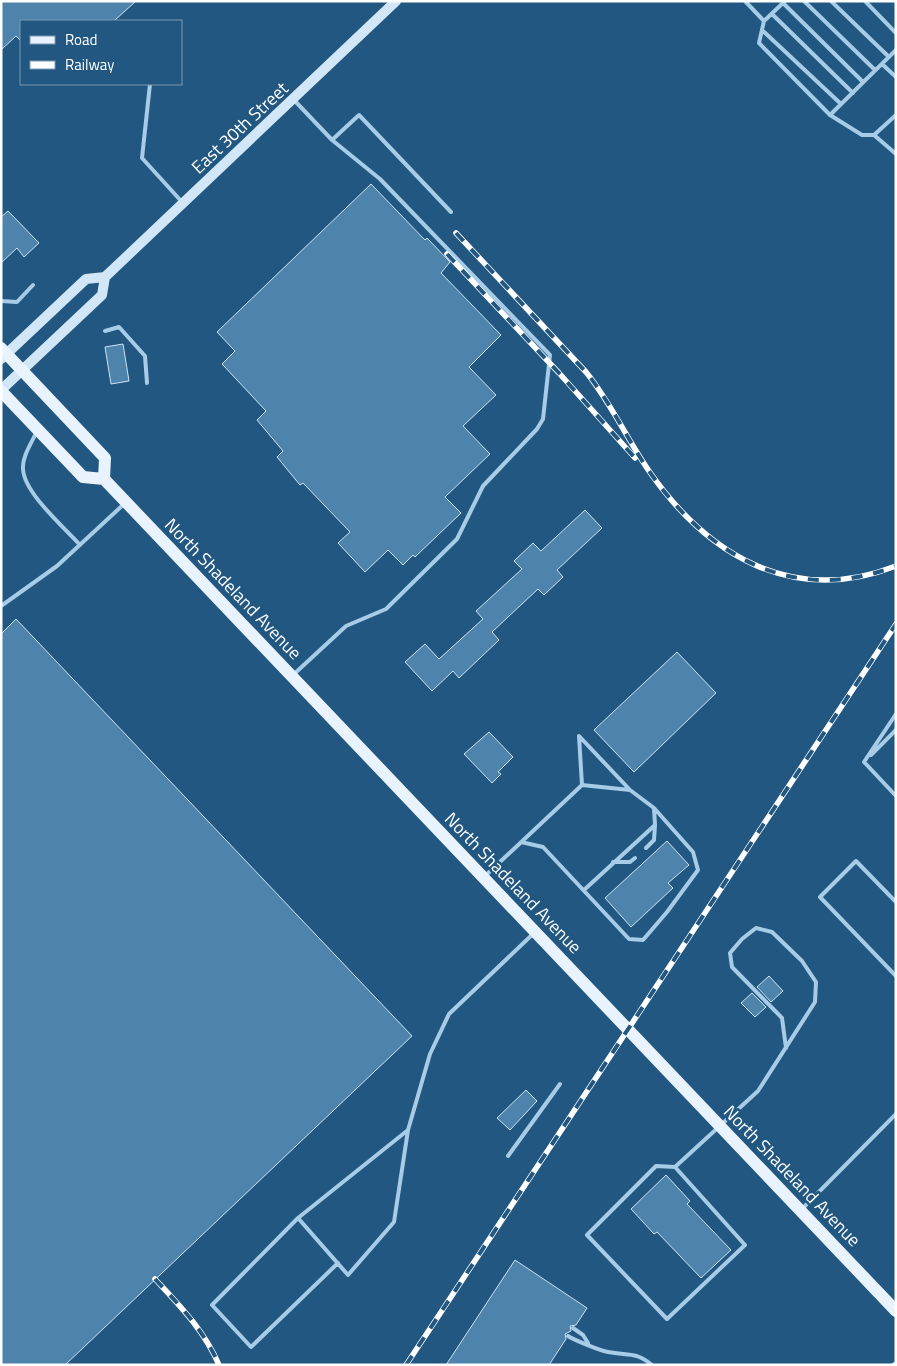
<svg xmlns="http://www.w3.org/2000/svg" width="897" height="1366" font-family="'Titillium Web',sans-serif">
<rect width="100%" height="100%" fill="#215780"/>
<path fill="#4e83ab" stroke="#cbe4f6" d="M1 1H136L114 21H21V41L16 36 1 50Z
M371 184 425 240 427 238 450 262 441 273 501 335 469 367 496 395 463 426 490 454 445 497 461 513 415 557 413 555 403 565 388 550 365 572 338 543 350 532 303 483 300 485 277 457 283 451 257 420 266 411 222 364 235 351 217 332Z
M8 211 39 243 24 257 17 248 1 263V217Z
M123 344 129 381 111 384 105 347Z
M585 510 602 528 557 570 563 577 544 595 538 589 492 632 499 640 459 678 453 671 432 691 405 662 425 644 439 659 483 619 476 611 522 569 514 561 533 543 541 551Z
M16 619 412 1036 65 1365H1V634Z
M677 652 716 693 634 772 594 730Z
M489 732 513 757 498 772 501 774 492 783 464 754Z
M667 841 689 865 668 883 673 888 631 927 605 898Z
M769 976 783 991 771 1002 757 987Z
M752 993 766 1007 755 1017 741 1003Z
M526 1090 537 1101 510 1130 497 1118Z
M666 1175 690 1201 687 1204 731 1250 701 1278 657 1232 654 1234 631 1209Z
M515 1260 587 1308 576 1325 570 1326 571 1331 565 1334 566 1339 549 1365H446Z"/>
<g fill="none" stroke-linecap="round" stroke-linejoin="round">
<path stroke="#a7cce7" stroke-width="4" d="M745 1 764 21
M785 1 764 21 759 43 830 115 896 50
M804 1 875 70
M831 1 889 57
M865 1 896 33
M783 3 863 82
M772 14 853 93
M762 30 841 104
M882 64 896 77
M150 84 142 158 182 202
M830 115 862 135H874L896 115
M874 135 896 154
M332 140 359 115 451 212
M1 301 17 302 33 285
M105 331 119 327 145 356 147 383
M36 433C31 444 22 457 23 469 24 493 64 527 80 545
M1 606 57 566 124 504
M293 675 346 626 386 609 457 539 483 486 537 429 543 419 550 355 380 179 332 140 294 100
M896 714 864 762 896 796
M871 755 896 730
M521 842 543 847 629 939 643 940 667 912 698 870 693 852 654 808 630 790
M646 848 654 840 655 825
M613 862H630L635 858
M485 876 582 785 579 736 630 790 582 785
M584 890 655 825 654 809
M896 902 856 861 820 897 896 976
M408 1130 298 1218 348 1275 394 1222 408 1130 430 1054 449 1014 534 933
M508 1156 560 1084
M675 1167 656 1166 587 1235 667 1319 745 1245 675 1167 758 1091 815 1002 816 982 802 961 772 932 756 928 742 939 730 953 732 967 782 1018 786 1048
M802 1209 896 1114
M298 1218 212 1305 251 1347 338 1263
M573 1328 583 1335 588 1343
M568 1336C574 1340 601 1351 608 1352 628 1356 635 1351 652 1365
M893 1365 896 1363"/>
<path stroke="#d1e6f6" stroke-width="10" d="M1 359 86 279 105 277
M1 390 102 295 105 277 396 1"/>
<path stroke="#e9f3fd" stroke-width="12" d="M1 348 105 458 104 479
M1 391 83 477 104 479 896 1311"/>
<defs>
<path id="rail" d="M456 233 586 372C611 403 627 439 649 471 708 556 793 606 896 566
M447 254 559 373 635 458
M155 1279C180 1306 204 1330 219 1365
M406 1365 896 624"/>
</defs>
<use href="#rail" stroke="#fff" stroke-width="5.5"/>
<use href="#rail" stroke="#215780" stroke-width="4" stroke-dasharray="11" stroke-linecap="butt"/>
</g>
<g text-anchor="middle" stroke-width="5" stroke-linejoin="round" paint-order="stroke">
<g font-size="18" fill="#fff" stroke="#215780">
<text transform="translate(240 128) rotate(-43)" y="6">East 30th Street</text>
<text transform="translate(233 589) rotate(46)" y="6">North Shadeland Avenue</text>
<text transform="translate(513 883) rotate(46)" y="6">North Shadeland Avenue</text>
<text transform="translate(792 1176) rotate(46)" y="6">North Shadeland Avenue</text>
</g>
</g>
<rect width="897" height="1366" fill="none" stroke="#ffffff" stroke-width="5"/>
<rect x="20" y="20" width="162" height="65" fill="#215780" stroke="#7a9ab3"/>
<rect x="30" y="36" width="25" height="8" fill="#e9f3fd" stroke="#7a9ab3"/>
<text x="65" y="45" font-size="15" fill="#ffffff">Road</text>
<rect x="30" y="61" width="25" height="8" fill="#ffffff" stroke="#7a9ab3"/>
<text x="65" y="70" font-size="15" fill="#ffffff">Railway</text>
</svg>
